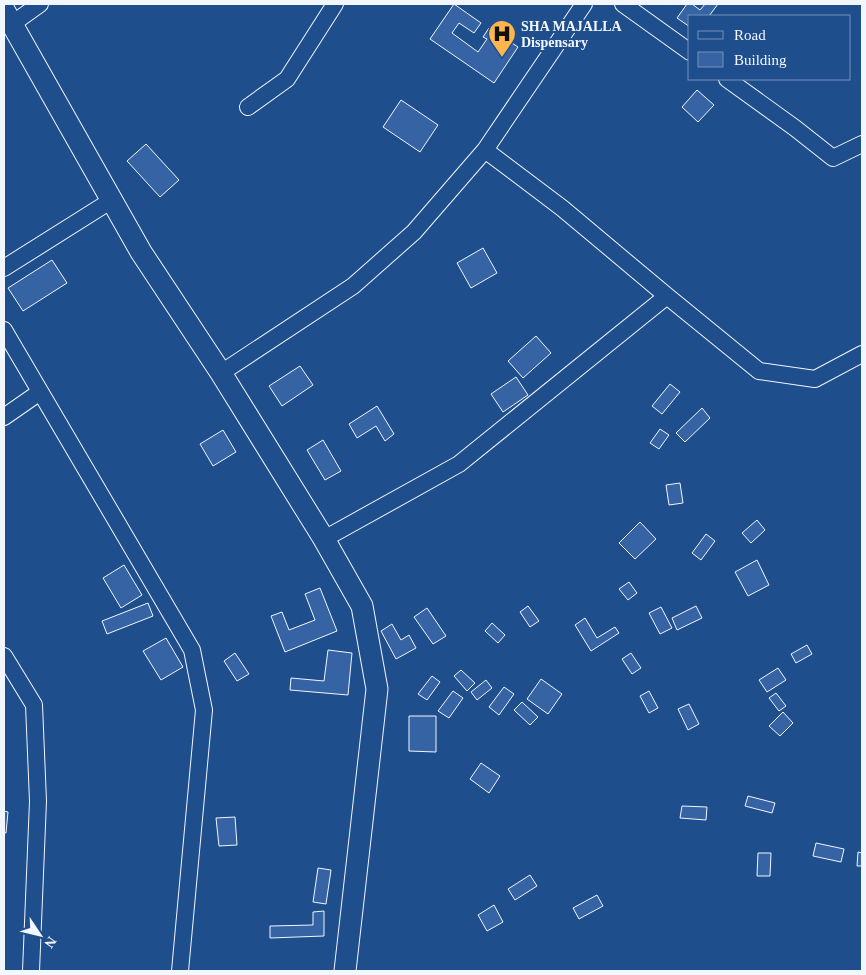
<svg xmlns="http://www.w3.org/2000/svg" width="866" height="975" font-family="'Times New Roman',serif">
<rect width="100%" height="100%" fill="#1f4e8c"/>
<path fill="#3563a3" stroke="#f2f6ff" d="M454 4 481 23 474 33 459 23 452 33 478 52 487 39 483 37 489 28 518 47 494 83 430 39Z
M687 4H692L700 10 705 4H718L709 16H690V27L677 18Z
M697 90 714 105 698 122 682 107Z
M401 100 438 125 420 152 383 127Z
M146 144 179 180 160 197 127 161Z
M483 248 497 273 471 288 457 263Z
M52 260 67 283 23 311 8 288Z
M536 336 551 353 523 378 508 361Z
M300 366 313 385 282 406 269 386Z
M516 377 528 395 503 412 491 394Z
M670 384 680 392 662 414 652 406Z
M377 406 394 434 385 441 376 426 357 438 349 424Z
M702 408 710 418 685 442 676 433Z
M660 429 669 435 659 449 650 443Z
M223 430 236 452 213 466 200 444Z
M323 440 341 471 325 480 307 450Z
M680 483 683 503 669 505 666 485Z
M757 520 765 530 751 543 742 533Z
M640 522 656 539 635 559 619 543Z
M706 534 715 541 701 560 692 553Z
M757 560 769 585 748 596 735 572Z
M124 565 142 595 121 608 103 578Z
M629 582 637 593 628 600 619 589Z
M320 588 337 631 285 652 271 616 282 612 289 630 315 620 305 594Z
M148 603 153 616 107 634 102 621Z
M528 606 539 621 530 627 520 612Z
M696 606 702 618 677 630 672 618Z
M661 607 672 628 660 634 649 613Z
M427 608 446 636 433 644 414 617Z
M585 618 597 638 615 627 619 633 591 651 575 625Z
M492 623 505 635 498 643 485 631Z
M392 624 401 640 409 635 416 648 396 659 381 631Z
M166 638 183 667 161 680 143 651Z
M807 645 812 654 796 663 791 654Z
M328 650 352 653 348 695 290 690 291 678 324 681Z
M235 653 249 674 237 681 224 661Z
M631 653 641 668 632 674 622 659Z
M778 668 786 680 767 692 759 680Z
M461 670 475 683 467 691 454 676Z
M432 676 440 682 427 700 418 694Z
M541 679 562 694 548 714 527 699Z
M486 680 492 688 477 700 471 692Z
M504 687 514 694 499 715 489 707Z
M453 691 463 698 449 718 438 711Z
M649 691 658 708 649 713 640 696Z
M776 693 786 706 779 711 769 698Z
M522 702 538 717 530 725 514 710Z
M689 704 699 724 688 730 678 709Z
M783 712 793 723 780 736 769 726Z
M409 716H436V752L409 751Z
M481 763 500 776 489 793 470 779Z
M748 796 775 803 772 813 745 806Z
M682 806 707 807 706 820 680 818Z
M4 811 8 812 6 833H4Z
M235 817 237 845 219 846 216 818Z
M816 843 844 849 841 862 813 856Z
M858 852 862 853V866H857Z
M758 853H771L770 876H757Z
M318 868 331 870 326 904 313 902Z
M530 875 537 886 515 900 508 889Z
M597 895 603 906 579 919 573 908Z
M494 905 503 922 487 931 478 915Z
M324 911V936L270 938V926L313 925V912Z"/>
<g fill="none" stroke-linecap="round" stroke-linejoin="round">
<defs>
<path id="minor" d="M623 4 690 52
M12 24 40 4
M727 79 795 128 833 158 862 144
M248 107 287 79 335 4
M485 150 562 208 667 296 759 371 815 379 862 354
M4 268 112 200
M4 330 192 650 204 710 180 971
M221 373 353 286 414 232 485 150 584 4
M4 417 40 392
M324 539 459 464 667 296
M4 656 34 705 38 801 31 971"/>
<path id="tertiary" d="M4 10 141 252 221 373 324 539 362 606 377 689 345 971"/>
</defs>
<use href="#minor" stroke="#f2f6ff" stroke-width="18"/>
<use href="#tertiary" stroke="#f2f6ff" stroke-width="23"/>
<use href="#minor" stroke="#1f4e8c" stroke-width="16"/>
<use href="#tertiary" stroke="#1f4e8c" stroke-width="21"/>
</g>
<defs>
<symbol id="hospital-pin" viewBox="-11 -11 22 30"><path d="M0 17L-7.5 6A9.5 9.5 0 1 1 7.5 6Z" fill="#ffb74d" stroke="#1f4e8c"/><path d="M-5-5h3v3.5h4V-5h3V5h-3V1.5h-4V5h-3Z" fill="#111"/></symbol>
</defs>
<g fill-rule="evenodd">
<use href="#hospital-pin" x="486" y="18" width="32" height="43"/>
</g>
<g text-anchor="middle" stroke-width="4" stroke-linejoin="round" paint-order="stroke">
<g font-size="14" font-weight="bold" fill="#f2f6ff" stroke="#1f4e8c" text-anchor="start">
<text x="521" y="31">SHA MAJALLA<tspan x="521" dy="16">Dispensary</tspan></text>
</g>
</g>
<rect width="866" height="975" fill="none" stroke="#f2f6ff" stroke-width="10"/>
<rect x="688" y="15" width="162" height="65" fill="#1f4e8c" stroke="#7391ba"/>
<rect x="698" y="31" width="25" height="8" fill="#1f4e8c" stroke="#7391ba"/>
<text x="734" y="40" font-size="15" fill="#f2f6ff">Road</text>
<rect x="698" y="52" width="25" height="15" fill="#3563a3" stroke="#7391ba"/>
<text x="734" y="65" font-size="15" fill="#f2f6ff">Building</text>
<g transform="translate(40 935) rotate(125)" stroke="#1f4e8c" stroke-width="4" paint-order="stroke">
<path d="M0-4L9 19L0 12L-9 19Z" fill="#f2f6ff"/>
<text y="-8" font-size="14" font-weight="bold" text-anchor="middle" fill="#f2f6ff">N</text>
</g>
</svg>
